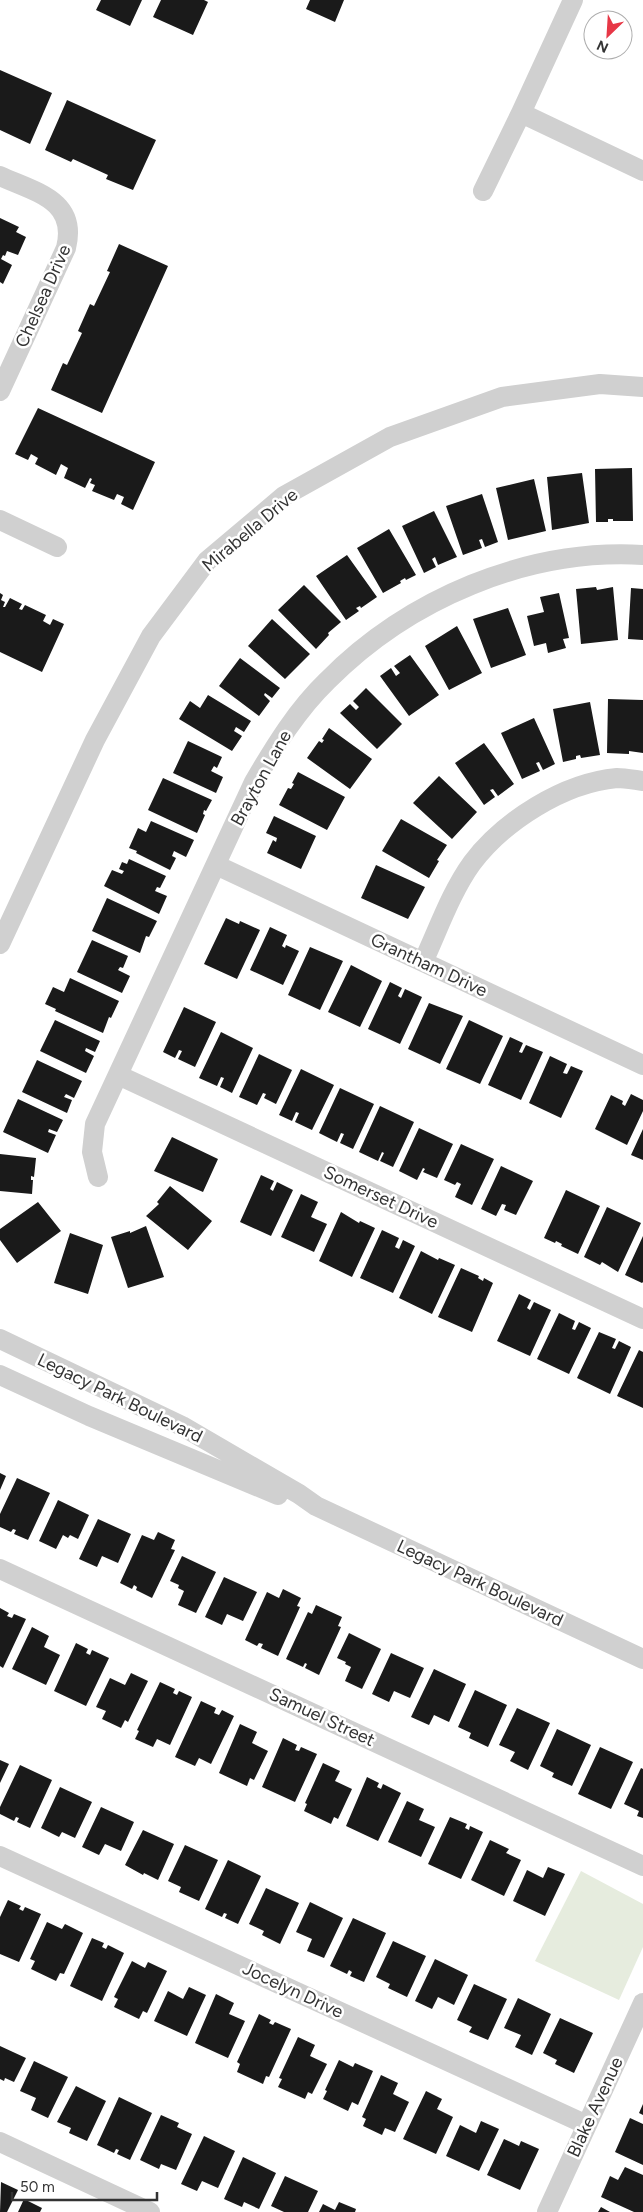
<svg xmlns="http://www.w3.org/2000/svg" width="643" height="2212" font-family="Figtree,sans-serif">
<rect width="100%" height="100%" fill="#fff"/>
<path fill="#e6ecde" d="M581 1871 643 1904V1947L619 2000 535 1961Z"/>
<path fill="#1a1a1a" d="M101 0H142L130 26 96 10Z
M161 0H204L208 2 193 35 153 17Z
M310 0H344L335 22 306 9Z
M0 70 52 93 30 144 0 130Z
M67 100 156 140 133 190 106 179 108 175 73 159 71 162 45 150Z
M0 218 19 227 16 232 26 237 18 255 7 251 5 256 3 255 1 259 12 265 3 284 0 282Z
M119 244 168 266 102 413 51 390 63 363 67 365 82 333 78 331 90 304 94 306 110 272 107 271Z
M38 408 155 462 133 510 121 504 124 497 117 494 114 500 92 491 95 485 90 483 92 479 90 478 85 488 64 478 68 468 61 464 56 475 35 464 38 458 31 454 28 460 15 454Z
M632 468 633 521H613V519H608V522H596L595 469Z
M582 473 589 523 552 530 547 477Z
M534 479 546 531 508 540 496 488Z
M482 494 498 542 485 547 482 539 479 540 482 548 463 555 446 506Z
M434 511 457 557 438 565 435 557 432 559 436 567 424 573 402 526Z
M389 529 416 575 406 580 405 578 400 581 401 583 383 593 357 548Z
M347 555 377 597 361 608 360 606 356 608 359 611 346 620 316 576Z
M304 585 341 622 328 633 329 635 316 649 278 610Z
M596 587 597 590 613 587 618 640 581 644 576 589Z
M631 588 643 589V640L628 639Z
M0 593 3 595 1 600 5 602 3 607H5L10 598 22 604 19 609 22 610 25 605 46 615 43 621 50 625 53 619 64 624 42 672 0 652Z
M559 593 569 638 563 639 566 648 548 653 546 643 534 646 527 616 544 612 540 597Z
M508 608 526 655 491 668 473 619Z
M272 619 310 654 285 679 248 646Z
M457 626 482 673 449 690 425 646Z
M410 655 439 695 409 716 380 676 391 668 396 676 400 673 394 666Z
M240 658 280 688 272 698 265 693 264 695 270 701 259 716 219 686Z
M366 688 402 724 377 749 340 713 350 704 356 710 359 707 353 701Z
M208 695 251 721 244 732 236 727 234 731 242 736 232 751 179 719 190 701 200 708Z
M608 699 643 700V753L629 751V754L607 753Z
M590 702 600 755 581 758 580 755 576 756V759L563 762 553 709Z
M534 718 555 764 543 770 539 762 536 763 540 771 522 779 501 733Z
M329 728 372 759 350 789 307 758 319 741 322 743 324 740 322 739Z
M188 741 222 757 217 768 214 766 211 771 223 777 216 793 173 773Z
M484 743 514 784 498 796 493 789 490 790 495 797 484 805 455 763Z
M298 772 345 797 327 830 279 805 288 788 291 789 294 784 292 783Z
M439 776 477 812 452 839 413 803Z
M163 778 212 800 206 811 204 810 203 814 205 815 197 833 148 810Z
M274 816 316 836 301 869 267 853 273 840 276 842 277 838 266 833Z
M401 819 447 845 437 860 439 861 429 878 382 851Z
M151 821 194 840 186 857 174 851 172 856 176 858 170 870 136 853 137 851 129 848 138 828 146 832Z
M129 859 166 876 160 888 157 887 155 891 167 896 159 914 104 886 112 870 122 874 124 871 119 869 122 862 127 864Z
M376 865 425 887 408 919 361 898Z
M107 898 157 921 149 937 146 936 140 953 92 931Z
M226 918 239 924 240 921 260 930 237 979 204 964Z
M270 927 287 935 282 946 285 948 286 945 299 951 283 985 250 970Z
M92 940 128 956 123 968 120 967 118 970 130 976 122 993 77 972Z
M310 947 343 961 320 1010 288 995Z
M351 965 382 981 360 1027 328 1012Z
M70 978 119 1001 111 1018 109 1017 103 1033 55 1011 56 1009 45 1004 53 987 64 992Z
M390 982 402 988 398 996 401 998 405 989 422 997 400 1044 368 1029Z
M429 1003 463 1016 440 1064 408 1049Z
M184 1007 216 1022 195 1067 178 1059 182 1051 179 1050 175 1058 163 1052Z
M55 1020 100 1041 95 1052 86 1048 85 1051 94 1056 86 1073 40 1051Z
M469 1020 503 1036 480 1084 446 1069Z
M221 1032 253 1048 232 1093 220 1087 224 1078 221 1077 217 1086 199 1078Z
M510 1037 523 1043 519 1052 522 1053 526 1045 543 1052 521 1100 488 1085Z
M259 1054 292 1070 276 1104 264 1098 266 1094 263 1093 257 1105 239 1097Z
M550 1056 567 1064 563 1073 567 1074 571 1066 583 1071 561 1118 529 1103Z
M37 1060 82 1081 74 1098 66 1094 64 1097 72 1100 67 1113 22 1092Z
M301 1069 334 1085 312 1130 295 1122 299 1113 296 1112 292 1121 279 1115Z
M340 1088 374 1104 353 1149 340 1143 344 1134 341 1133 337 1142 319 1133Z
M631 1094 643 1100V1111L627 1145 595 1129 611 1095 623 1101 622 1104 625 1106Z
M18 1099 63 1120 57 1132 49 1129 48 1132 56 1135 48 1153 3 1132Z
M380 1106 414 1122 393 1167 380 1161 384 1153 382 1152 378 1161 359 1152Z
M419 1128 453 1144 437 1178 423 1172 425 1169 423 1168 417 1180 399 1171Z
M643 1129V1160L631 1155Z
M172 1137 218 1159 203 1192 154 1171Z
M461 1144 494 1159 472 1205 455 1197 461 1184 457 1182 455 1185 444 1180Z
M0 1154 36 1158 34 1177 31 1176V1180H33L32 1194 0 1191Z
M501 1166 533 1181 516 1215 504 1210 506 1205 502 1204 496 1216 481 1209Z
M261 1175 274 1181 270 1189 273 1191 277 1182 293 1190 271 1236 240 1222Z
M170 1186 212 1221 188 1250 146 1216 159 1204 157 1202Z
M566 1190 600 1206 578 1254 561 1246 562 1244 556 1241 555 1243 544 1238Z
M301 1194 318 1202 311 1217 327 1224 314 1252 281 1237Z
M38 1202 61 1231 17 1263 0 1240V1229Z
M607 1207 641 1223 618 1272 602 1262 600 1265 584 1257Z
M341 1212 359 1223 360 1221 375 1228 352 1277 319 1261Z
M146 1226 164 1277 128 1288 111 1237 130 1231V1233Z
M382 1230 399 1238 395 1247 399 1249 403 1240 415 1246 393 1293 360 1278Z
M70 1233 103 1245 88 1294 54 1283Z
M643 1236V1282L642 1283 625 1275Z
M421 1251 438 1260 439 1258 455 1265 432 1314 399 1298Z
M461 1268 479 1276 478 1278 483 1281 484 1278 493 1283 472 1332 438 1317Z
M519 1294 531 1300 527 1308 530 1310 534 1302 551 1310 530 1356 497 1341Z
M559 1313 575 1321 572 1329 575 1330 579 1322 591 1328 569 1374 537 1359Z
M599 1332 616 1339 612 1348 615 1349 619 1341 631 1347 610 1394 577 1378Z
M639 1350 643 1352V1408L617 1396Z
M0 1473 6 1476 0 1490Z
M17 1478 50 1493 28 1540 14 1534 16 1530 13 1529 11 1532 0 1527V1514Z
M58 1500 89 1515 78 1539 70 1535 68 1538 63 1535 56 1549 39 1541Z
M98 1519 131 1534 118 1563 102 1556 97 1567 79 1559Z
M158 1532 175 1540 171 1549 175 1550 152 1598 136 1590 137 1587 134 1585 132 1589 120 1583 142 1535 154 1540Z
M182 1556 216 1572 196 1613 178 1605 184 1591 178 1588 179 1585 170 1581Z
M224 1577 257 1592 243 1621 227 1614 222 1625 205 1617Z
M283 1589 301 1598 297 1606 300 1607 278 1656 261 1648 263 1644 259 1643 257 1646 245 1640 267 1592 279 1598Z
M316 1605 342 1617 338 1626 341 1627 319 1675 305 1668 307 1664 305 1663 303 1667 286 1659 308 1612 312 1614Z
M0 1608 9 1613 7 1616 12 1618 14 1614 26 1619 3 1668 0 1666Z
M32 1627 49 1636 44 1647 60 1655 46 1685 12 1669Z
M349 1633 381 1649 362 1689 345 1681 351 1667 345 1664 346 1662 337 1658Z
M76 1643 88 1649 86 1653 90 1655 92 1650 109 1658 86 1706 54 1691Z
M391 1653 424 1668 410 1698 394 1691 389 1702 372 1694Z
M434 1669 466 1684 449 1722 434 1715 429 1725 411 1717Z
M131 1673 148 1681 128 1722 125 1720 121 1728 102 1719 106 1711 96 1707 110 1678 125 1685Z
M160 1682 175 1689 173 1693 177 1695 179 1691 192 1697 170 1745 157 1739 153 1747 135 1739 139 1731 137 1730Z
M475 1690 507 1705 488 1747 469 1738 471 1733 458 1727Z
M201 1701 216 1708 214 1713 219 1715 222 1710 234 1716 211 1764 199 1758 195 1766 175 1757Z
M517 1708 550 1723 528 1770 510 1761 515 1752 499 1745Z
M240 1724 257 1732 252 1743 268 1751 254 1780 250 1778 247 1786 219 1773Z
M557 1729 591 1745 572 1786 552 1777 554 1773 540 1766Z
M283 1738 297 1745 295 1750 299 1751 301 1747 317 1754 295 1802 262 1787Z
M600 1747 633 1762 611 1809 578 1794Z
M0 1760 9 1764 0 1783Z
M323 1763 340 1771 335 1781 352 1789 338 1819 334 1817 331 1824 304 1811 307 1804 305 1803Z
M20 1765 52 1780 30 1828 17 1822 19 1818 16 1817 14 1821 0 1814V1807Z
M641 1768 643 1769V1818L637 1816 639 1811 624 1804Z
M367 1777 379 1783 377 1787 381 1789 383 1784 401 1793 378 1841 346 1826Z
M60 1787 92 1802 75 1838 62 1832 59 1837 41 1828Z
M407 1801 424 1809 419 1820 435 1827 421 1857 388 1842Z
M101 1807 134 1822 121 1851 105 1844 99 1855 82 1847Z
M450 1817 467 1824 465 1828 469 1830 470 1826 483 1832 461 1879 428 1864Z
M143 1830 174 1844 158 1880 144 1873 143 1875 125 1865Z
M490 1840 509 1849 506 1853 521 1860 504 1896 471 1880Z
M185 1845 218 1860 199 1901 179 1892 181 1887 168 1881Z
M228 1860 261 1876 238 1924 225 1918 227 1914 224 1913 222 1917 205 1909Z
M548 1867 565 1874 545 1916 513 1901 527 1870 543 1878Z
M266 1888 299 1903 280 1944 262 1935 264 1931 249 1924Z
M8 1900 21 1906 19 1909 23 1911 25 1907 41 1914 19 1962 0 1954V1917Z
M310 1902 343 1918 324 1958 307 1951 312 1939 296 1932Z
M353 1918 386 1933 364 1982 350 1976 352 1972 349 1970 347 1974 330 1966Z
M47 1922 62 1929 65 1924 83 1933 64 1974 60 1973 56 1981 31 1969 35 1961 30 1959Z
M92 1938 104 1943 102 1947 106 1949 108 1945 124 1953 102 2001 70 1986Z
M393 1941 426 1956 407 1997 388 1988 390 1984 376 1977Z
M435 1959 468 1975 454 2005 438 1997 432 2009 415 2001Z
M132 1961 145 1968 148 1962 167 1971 147 2013 143 2011 139 2019 114 2007 118 1999 114 1997Z
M474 1984 507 1999 488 2040 469 2032 472 2027 457 2020Z
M189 1987 206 1995 187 2036 154 2021 168 1991 183 1999Z
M216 1994 234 2003 229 2014 245 2021 228 2058 195 2043Z
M518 1998 551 2014 532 2055 515 2047 521 2035 504 2028Z
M259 2014 271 2020 269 2023 273 2025 275 2022 291 2029 269 2077 266 2076 263 2084 237 2072 240 2064 237 2062Z
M560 2018 593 2033 574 2073 555 2064 557 2060 543 2053Z
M298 2037 315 2045 310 2056 327 2064 312 2094 308 2092 305 2099 278 2087 282 2079 279 2078Z
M0 2046 26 2058 14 2082 5 2078 4 2081 0 2079Z
M339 2060 353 2067 355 2063 373 2071 358 2105 352 2102 348 2111 323 2099 327 2091 325 2090Z
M34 2061 68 2077 48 2118 31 2110 36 2098 20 2091Z
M381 2075 398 2083 393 2094 409 2102 395 2132 385 2128 382 2135 363 2126 366 2119 362 2117Z
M76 2086 106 2101 87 2141 69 2133 71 2128 57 2122Z
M426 2091 442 2099 437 2109 453 2117 436 2154 403 2139Z
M119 2097 152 2113 130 2160 117 2154 119 2150 116 2149 114 2153 97 2145Z
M643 2104V2115L639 2113Z
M161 2115 179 2123 177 2127 192 2134 176 2170 161 2164 159 2169 140 2160Z
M630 2118 643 2124V2165L615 2152Z
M481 2121 499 2129 479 2171 446 2156 460 2125 476 2133Z
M204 2136 235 2151 218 2188 202 2181 197 2191 181 2184Z
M504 2139 519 2146 521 2141 539 2149 520 2190 487 2175Z
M243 2157 276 2173 259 2209 244 2202 242 2207 224 2199Z
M625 2167 643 2175V2212H634L601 2197 610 2176 618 2180Z
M285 2176 318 2191 308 2212H284L271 2206Z
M1 2182 18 2190 7 2212H0Z
M24 2199 42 2208 40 2212H18Z
M339 2202 356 2209 355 2212H319L323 2204 335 2210Z
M601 2207 610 2212H598Z"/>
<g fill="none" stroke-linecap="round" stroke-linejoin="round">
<path stroke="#d0d0d0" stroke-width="20" d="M573 0 521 113 643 171
M0 176C35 192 78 200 66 248L0 391
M483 191 521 113
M0 520 57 547
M216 865 643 1065
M0 944 95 740 151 636 207 561 284 496 390 437 502 397 600 384 643 387
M423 962C438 930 451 892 472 863 504 821 563 783 617 778 625 778 635 780 643 781
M118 1075 643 1319
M98 1177 92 1152 95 1124 254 782C275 746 297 710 327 681 408 599 527 548 643 555
M0 1339 182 1426 299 1494 316 1506 643 1659
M0 1375 89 1416 278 1495
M0 1569 643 1866
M0 1856 587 2125
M0 2142 150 2212
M547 2212 643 2003"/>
</g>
<g text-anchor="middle" stroke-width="5" stroke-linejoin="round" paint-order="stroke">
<g font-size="18" fill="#333" stroke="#fff">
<text transform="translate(43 296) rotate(-66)" y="6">Chelsea Drive</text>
<text transform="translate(250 530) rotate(-40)" y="6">Mirabella Drive</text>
<text transform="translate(261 778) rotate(-61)" y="6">Brayton Lane</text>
<text transform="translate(429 965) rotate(25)" y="6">Grantham Drive</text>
<text transform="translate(381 1197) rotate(25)" y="6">Somerset Drive</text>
<text transform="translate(120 1398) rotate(26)" y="6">Legacy Park Boulevard</text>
<text transform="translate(480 1583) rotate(25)" y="6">Legacy Park Boulevard</text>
<text transform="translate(322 1717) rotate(25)" y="6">Samuel Street</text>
<text transform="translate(293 1990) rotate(25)" y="6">Jocelyn Drive</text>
<text transform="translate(595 2107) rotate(-65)" y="6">Blake Avenue</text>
</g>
</g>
<g transform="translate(608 35) rotate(205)"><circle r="24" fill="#ffffff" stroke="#adadad"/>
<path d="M0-4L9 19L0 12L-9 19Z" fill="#e73746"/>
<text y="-8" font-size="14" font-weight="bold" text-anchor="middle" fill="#333333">N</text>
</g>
<path d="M12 2192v8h145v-8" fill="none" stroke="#333333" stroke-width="2.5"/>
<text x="20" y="2192" font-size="15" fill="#333333" stroke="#ffffff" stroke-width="4" paint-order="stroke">50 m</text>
</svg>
